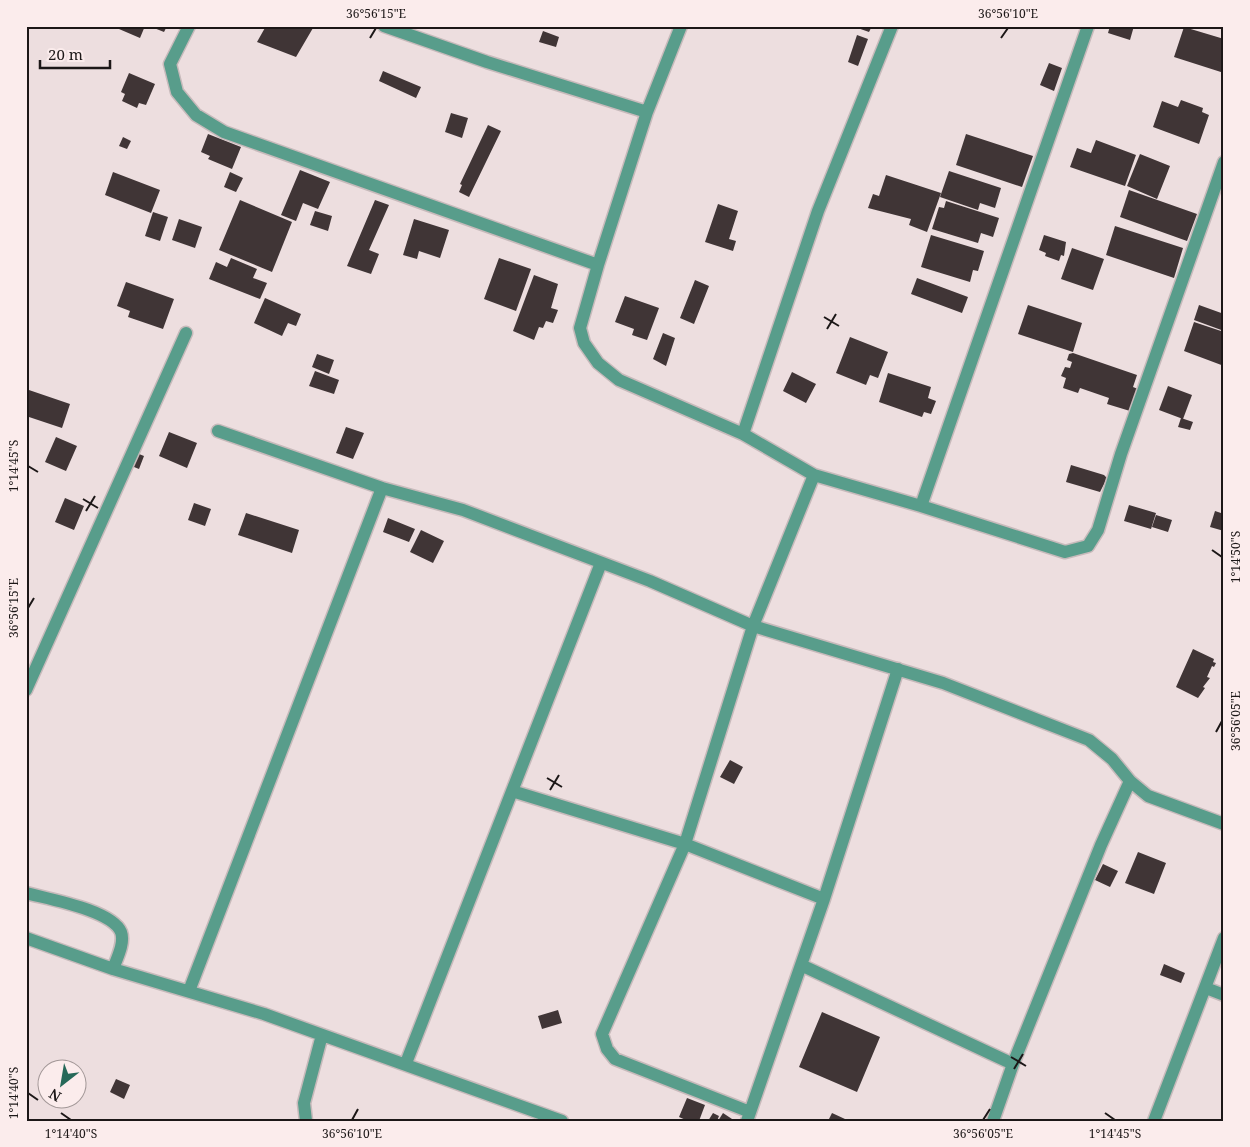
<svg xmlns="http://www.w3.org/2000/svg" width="1250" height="1147" font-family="'Noto Serif',serif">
<rect width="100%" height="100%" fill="#eddedf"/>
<path fill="#403536" d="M112 26H145L140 38Z
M155 26H167L164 32 154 28Z
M266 26H307L313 28 296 57 257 42Z
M852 26H872L869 32Z
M1110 26H1134L1130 40 1108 33Z
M1184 27 1224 39V73L1174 57Z
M543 31 559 37 556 47 539 42Z
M857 35 868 39 858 66 848 62Z
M1049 63 1062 68 1054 91 1040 85Z
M383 71 421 87 416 98 379 81Z
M129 73 155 84 146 105 139 103 137 108 122 101 125 94 121 92Z
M1181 100 1203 108 1202 112 1209 115 1199 144 1153 127 1162 101 1178 107Z
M451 113 468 118 462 138 445 132Z
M488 125 501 131 469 197 459 192 462 185 460 184Z
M208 134 241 147 232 169 208 159 210 156 201 152Z
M966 134 1033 156 1022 187 956 165Z
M123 137 131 141 127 149 119 146Z
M1096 140 1136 155 1125 186 1070 167 1077 148 1091 153Z
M1140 154 1170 166 1157 199 1127 186Z
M300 170 330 182 318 209 303 203 296 221 281 215Z
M949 171 1001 188 995 208 980 203 978 210 940 197Z
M113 172 160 190 151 213 105 195Z
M230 172 243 178 236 192 224 187Z
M886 175 941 193 927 232 909 225 911 219 868 208 873 194 879 196Z
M1129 190 1197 214 1187 241 1120 217Z
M240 200 292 222 272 272 219 250Z
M375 200 389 205 369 250 379 254 371 274 347 266Z
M946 201 999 218 993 237 981 233 978 243 932 229 939 207 944 208Z
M718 204 738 211 729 239 736 241 733 251 705 242Z
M315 211 332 216 328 231 310 225Z
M153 212 168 217 160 241 145 236Z
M179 219 202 227 195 248 172 240Z
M414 219 449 230 440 258 419 251 417 259 403 255Z
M1115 226 1183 248 1174 278 1106 255Z
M931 235 984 251 978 271 973 270 970 282 921 267Z
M1044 235 1066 242 1064 256 1061 255 1059 261 1045 256 1046 253 1039 250Z
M1072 248 1104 259 1093 290 1061 279Z
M231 258 257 269 253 278 267 283 260 299 209 279 216 262 227 267Z
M499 258 531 269 516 311 484 299Z
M534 275 558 284 551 308 558 310 553 323 546 321 543 328 539 327 534 340 513 331Z
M917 278 968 297 962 313 911 294Z
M695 280 709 286 694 324 680 318Z
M126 282 174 299 163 329 128 317 130 311 117 306Z
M625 296 659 308 647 340 632 335 634 329 615 322Z
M265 298 301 314 296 326 288 323 282 336 254 323Z
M1028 305 1082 323 1073 352 1018 334Z
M1199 305 1224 314V331L1194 320Z
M1194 322 1224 332V366L1184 351Z
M663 333 675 338 666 366 653 359Z
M850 337 888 352 878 378 870 375 866 385 836 373Z
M1073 353 1137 375 1133 387 1138 389 1130 411 1107 404 1109 398 1080 388 1078 393 1063 388 1066 378 1061 376 1065 367 1070 368 1072 362 1067 360 1069 354Z
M317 354 334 360 329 374 312 367Z
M315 371 339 380 334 394 309 386Z
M792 372 816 384 806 403 783 391Z
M888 373 931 387 928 398 936 401 931 414 924 412 922 417 879 402Z
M1168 386 1192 395 1183 419 1159 410Z
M26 389 70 404 62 428 26 416Z
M1181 418 1193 422 1190 430 1178 427Z
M346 427 364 433 353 459 336 453Z
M169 432 197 443 187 468 159 456Z
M56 437 77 446 66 471 45 462Z
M134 452 144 456 139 469 129 465Z
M1071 465 1104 475 1107 478 1100 492 1066 482Z
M65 498 84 506 74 530 55 522Z
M194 503 211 509 205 526 188 520Z
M1129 505 1156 513 1151 529 1124 521Z
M1215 511 1224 514V531L1210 527Z
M246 513 299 530 292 553 238 535Z
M1156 515 1172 520 1168 532 1152 527Z
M388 518 415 529 409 542 383 532Z
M421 530 444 541 433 563 410 552Z
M1193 649 1214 659 1213 662 1216 663 1214 667 1212 666 1207 677 1210 678 1203 687 1205 688 1198 698 1176 687Z
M730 760 743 767 734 784 720 777Z
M1138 852 1166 863 1154 894 1125 883Z
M1103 864 1118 871 1110 887 1095 880Z
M1164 964 1185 973 1181 983 1160 975Z
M558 1010 562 1023 542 1029 538 1016Z
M822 1012 880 1037 857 1092 799 1067Z
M116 1079 130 1085 124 1099 110 1092Z
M687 1098 705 1105 699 1121H688L679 1117Z
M713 1113 719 1116 717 1121H708Z
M723 1113 735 1121H718Z
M832 1113 845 1119 844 1121H828Z"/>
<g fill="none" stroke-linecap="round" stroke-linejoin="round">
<defs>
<path id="minor" d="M189 26 170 64 177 92 196 115 224 132 598 265
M384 26 487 62 647 112
M681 26 647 112 598 265 580 328 584 343 598 363 619 380 743 434
M892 26 818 211 743 434 814 475 921 506 1088 26
M218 431 382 488
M921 506 1065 552 1088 546 1098 530 1121 454 1224 162
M26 690 186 333
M512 791 685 844 824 899 801 965 1013 1064 993 1121
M26 893C48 899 112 910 121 932 125 943 117 958 113 969L264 1014 562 1121
M824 899 898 669
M26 938 113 969
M1206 988 1224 995
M189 991 382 488 463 510 650 581 753 626 943 683 1089 740 1112 759 1130 781 1148 796 1224 824
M406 1063 601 563
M1013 1064 1101 845 1130 781
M750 1112 615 1059 607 1049 602 1034 685 844 753 626 814 475
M306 1121 304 1103 322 1035
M747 1121 801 965
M1154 1121 1224 938"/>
</defs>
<use href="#minor" stroke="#c7babb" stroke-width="15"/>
<use href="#minor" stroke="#589d8b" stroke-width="12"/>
</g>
<path fill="none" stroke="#1c1717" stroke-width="2" d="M370 38 376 28M1001 38 1008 28M824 317 839 326M827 329 836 314M28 466 38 472M83 499 98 508M86 511 95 496M1212 550 1222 557M28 608 34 598M1216 732 1222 721M547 778 562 787M550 790 559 775M1011 1057 1026 1066M1014 1069 1023 1054M28 1093 38 1100M61 1113 71 1120M1105 1113 1115 1120M352 1120 358 1109M983 1120 990 1109"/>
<rect width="1250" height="1147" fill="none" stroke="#fbecec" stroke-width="55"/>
<g transform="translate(62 1084) rotate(211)"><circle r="24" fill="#fbecec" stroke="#a29797"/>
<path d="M0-4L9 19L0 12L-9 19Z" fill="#266959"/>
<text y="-8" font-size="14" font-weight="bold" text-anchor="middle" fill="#1c1717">N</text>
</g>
<path d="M40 60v8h70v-8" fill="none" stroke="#1c1717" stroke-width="2.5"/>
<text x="48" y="60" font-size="15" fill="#1c1717" stroke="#fbecec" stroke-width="4" paint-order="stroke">20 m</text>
<rect x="28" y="28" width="1194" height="1092" fill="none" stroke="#1c1717" stroke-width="2"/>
<g font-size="12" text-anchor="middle" fill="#1c1717">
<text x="376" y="18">36°56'15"E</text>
<text x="1008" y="18">36°56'10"E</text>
<text transform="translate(14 466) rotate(-90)" y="4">1°14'45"S</text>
<text transform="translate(1236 557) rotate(-90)" y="4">1°14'50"S</text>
<text transform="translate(14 608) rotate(-90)" y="4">36°56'15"E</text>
<text transform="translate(1236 721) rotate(-90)" y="4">36°56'05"E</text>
<text transform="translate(14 1093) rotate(-90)" y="4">1°14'40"S</text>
<text x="71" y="1138">1°14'40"S</text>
<text x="352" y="1138">36°56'10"E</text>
<text x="983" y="1138">36°56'05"E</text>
<text x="1115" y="1138">1°14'45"S</text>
</g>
</svg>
